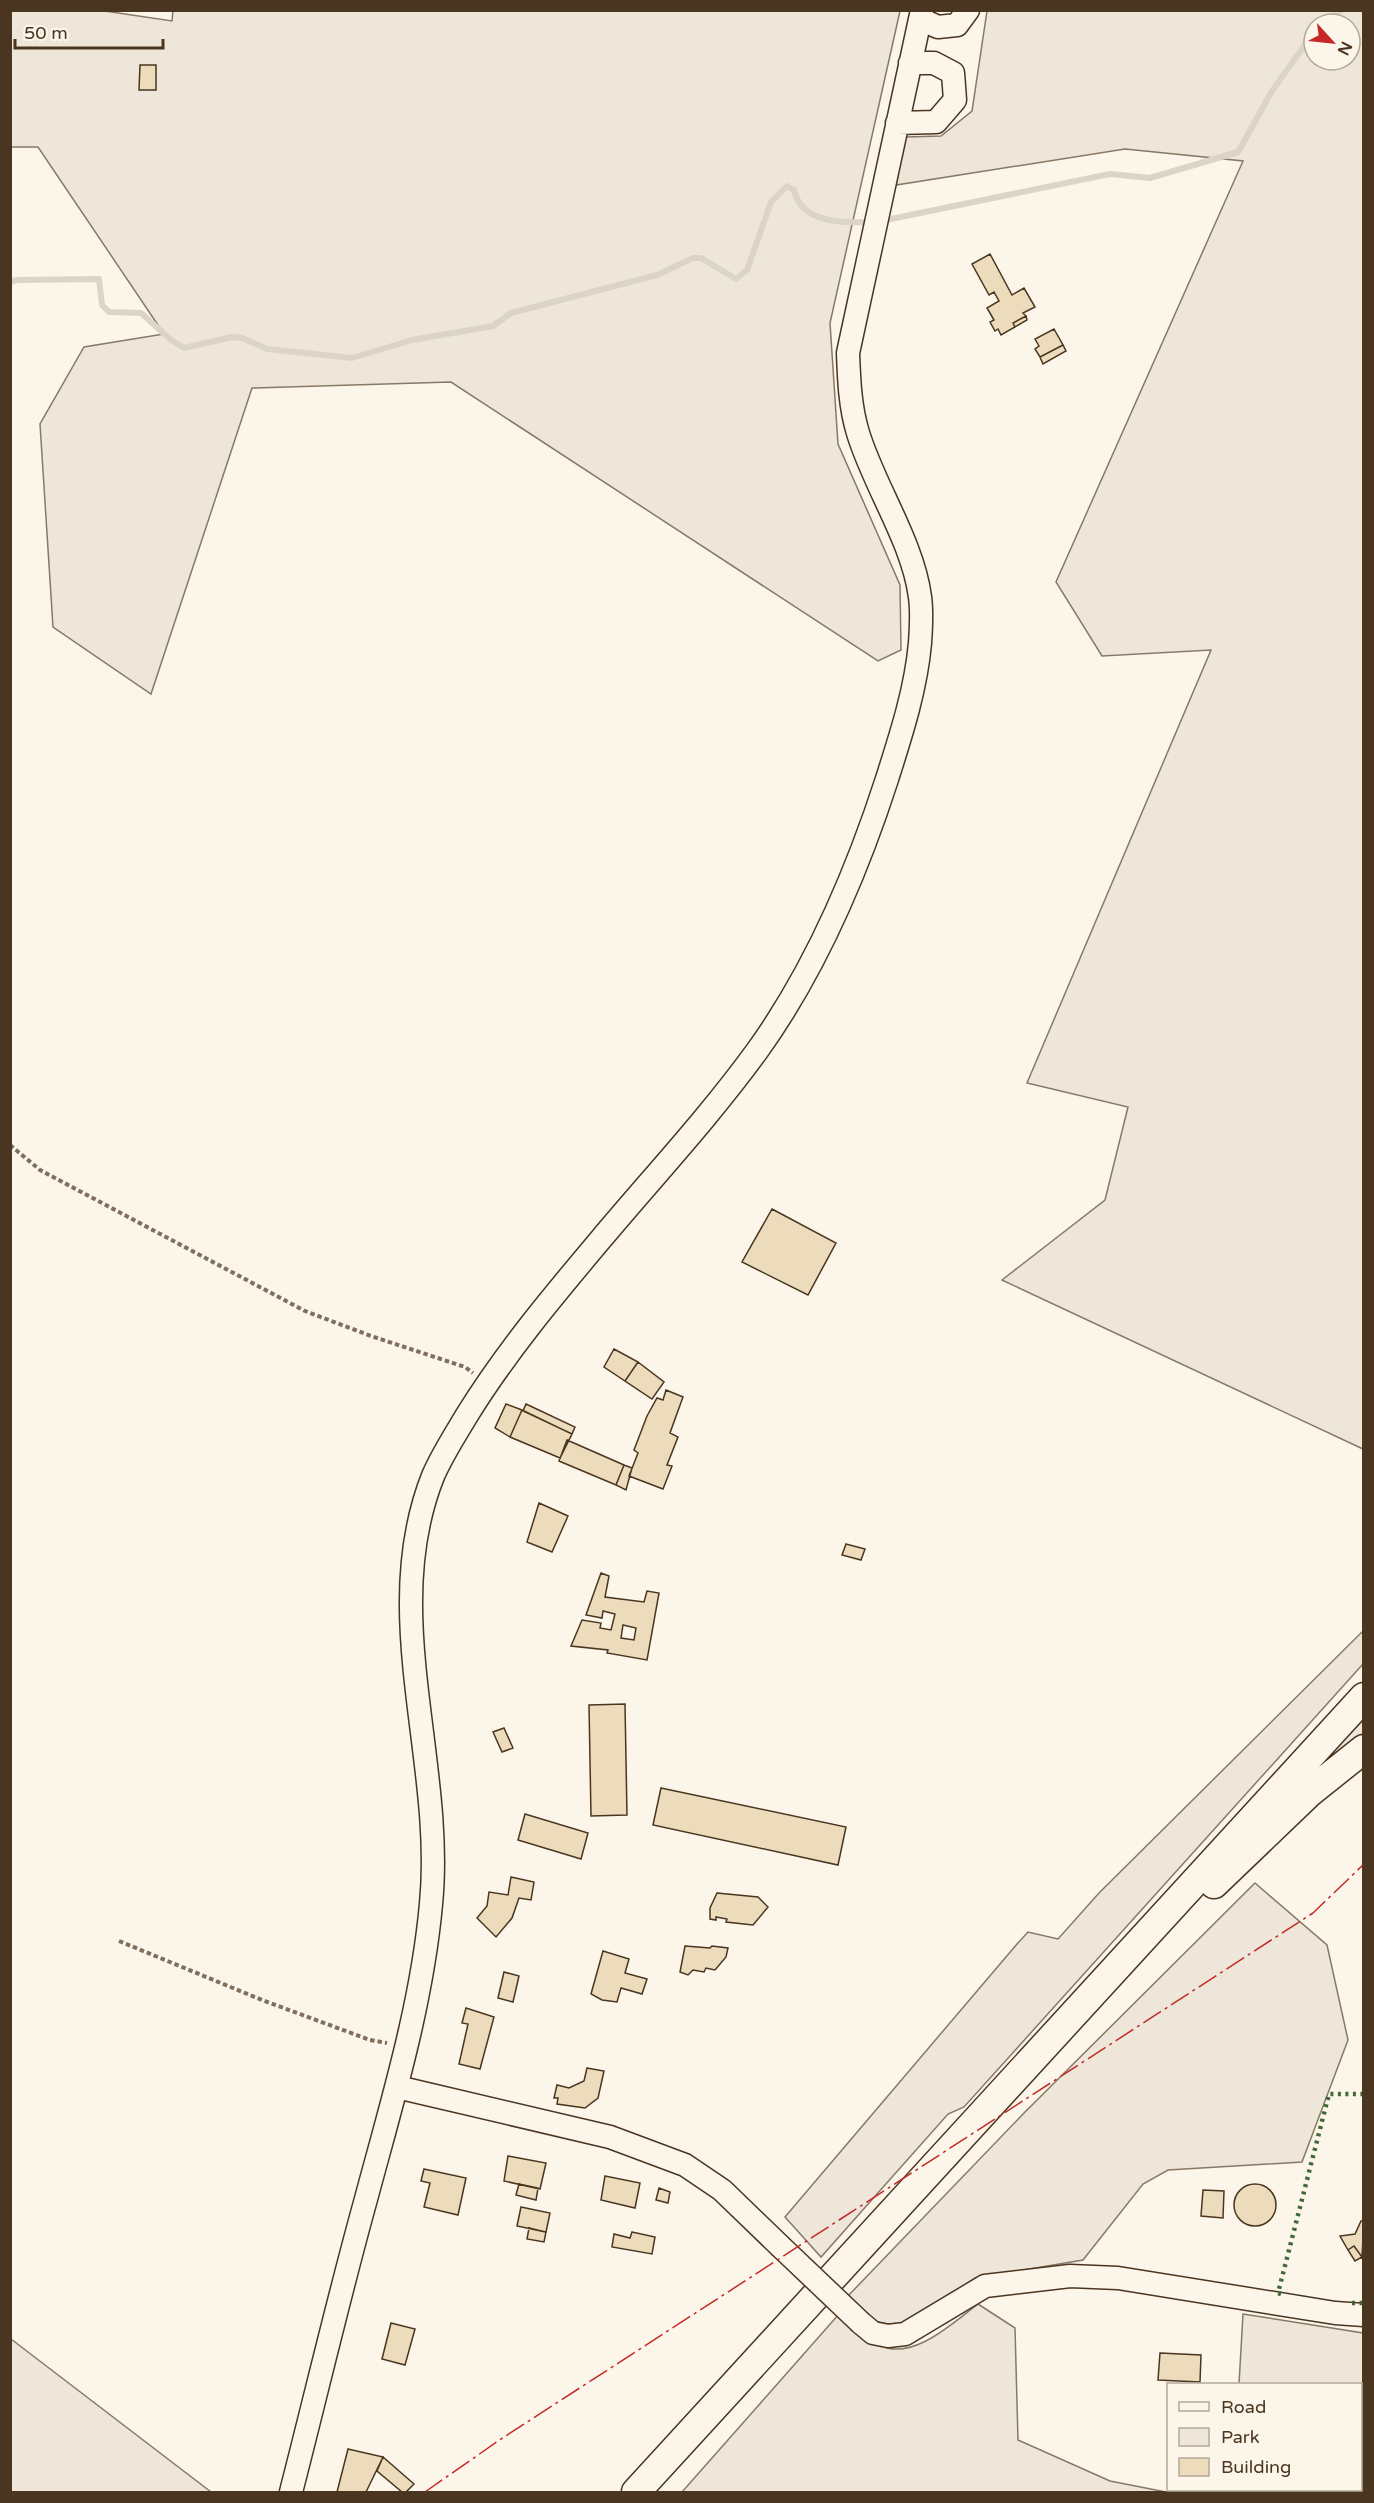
<svg xmlns="http://www.w3.org/2000/svg" width="1374" height="2503" font-family="'Varela Round',sans-serif">
<rect width="100%" height="100%" fill="#fbf6e9"/>
<path fill="#ede6d9" stroke="#887966" stroke-width="1.5" fill-rule="evenodd" d="M98 10 172 21 173 10 900 11 830 323 838 444 900 585 901 650 878 661 451 382 252 388 151 694 53 627 40 424 84 347 164 334 38 147H11L10 11Z
M987 11H1363V1449L1002 1280 1105 1200 1128 1107 1027 1083 1211 650 1102 656 1056 582 1243 161 1125 149 896 185 905 137 941 136 972 111ZM1314 24H1350V60H1314Z
M1363 1631V1664L964 2107 948 2114 821 2257 785 2217 1017 1944 1028 1932 1058 1939 1099 1893Z
M1363 1717V1738L1323 1760Z
M1255 1883 1327 1945 1348 2040 1302 2162 1168 2170 1143 2184 1083 2260 975 2278 925 2315 906 2323 888 2324 874 2321 847 2297 1024 2113Z
M978 2304 1015 2328 1018 2440 1110 2481 1166 2492H682L839 2314C852 2324 865 2337 880 2345 912 2362 954 2322 978 2304Z
M1243 2314 1363 2333V2492H1233L1234 2490H1360V2384H1239Z
M11 2339 211 2492H11Z"/>
<g fill="none" stroke-linecap="round" stroke-linejoin="round">
<path stroke="#dcd4c6" stroke-width="6" d="M1322 24 1341 10
M886 220 1110 174 1150 178 1238 152 1272 91 1314 32
M10 282 17 280 99 279 102 305 109 312 141 313 171 340 184 348 232 337 242 338 267 349 352 358 412 340 493 326 511 313 657 275 693 258H701L736 279 747 270 771 202 787 186 794 190C801 222 839 223 866 222"/>
</g>
<path fill="#ecdcbc" stroke="#4a3520" stroke-width="1.5" fill-rule="evenodd" d="M140 65H156V90H139Z
M990 254 1012 295 1024 288 1035 307 1023 313 1026 316 1013 323 1015 327 1001 335 998 329 995 331 990 322 994 320 987 308 999 301 994 292 989 295 972 264Z
M1026 316 1027 320 1015 327 1013 323Z
M1054 329 1063 345 1040 357 1035 349 1039 346 1035 339Z
M1063 345 1066 351 1043 364 1040 357Z
M772 1209 836 1243 808 1295 742 1262Z
M614 1349 638 1362 625 1381 604 1367Z
M638 1362 664 1382 652 1399 625 1381Z
M666 1390 683 1397 670 1433 678 1437 667 1465 672 1466 663 1489 629 1476 638 1453 634 1450 647 1416 657 1398 663 1400Z
M506 1404 522 1410 510 1437 495 1428Z
M526 1404 575 1427 572 1434 523 1411Z
M522 1410 572 1434 560 1458 510 1437Z
M567 1440 624 1465 616 1485 559 1461Z
M624 1465 632 1468 626 1490 616 1485Z
M539 1503 568 1516 552 1552 527 1542Z
M846 1544 865 1549 861 1560 842 1555Z
M601 1573 609 1576 605 1597 644 1602 647 1591 659 1593 647 1660 607 1653 608 1650 571 1646 582 1620 601 1623 600 1628 611 1630 615 1614 603 1611 602 1618 586 1615ZM623 1625 636 1628 634 1640 621 1638Z
M625 1704 627 1815 591 1816 589 1705Z
M504 1728 513 1748 502 1752 493 1732Z
M661 1788 846 1827 838 1865 653 1825Z
M525 1814 588 1833 581 1859 518 1840Z
M511 1877 534 1882 531 1900 519 1898 512 1918 496 1937 477 1918 487 1906 489 1892 508 1895Z
M717 1893 758 1897 768 1907 753 1925 726 1922 727 1919 716 1917V1920L710 1919V1908Z
M685 1946 710 1948 712 1946 728 1948 726 1957 715 1970 706 1968 704 1972 693 1970 688 1975 680 1972Z
M603 1951 629 1959 625 1973 647 1979 642 1994 621 1988 617 2002 602 2000 591 1994Z
M504 1972 519 1976 513 2002 498 1998Z
M466 2008 494 2017 480 2069 459 2064 468 2024 462 2023Z
M587 2068 604 2071 598 2098 585 2108 557 2104 558 2098H554L557 2085 569 2088 584 2081Z
M508 2156 546 2163 540 2189 504 2181Z
M424 2169 466 2178 458 2215 424 2207 430 2183 421 2181Z
M605 2176 640 2183 635 2208 601 2200Z
M519 2184 538 2188 536 2200 516 2195Z
M1234 2205a21 21 0 1 1 42 0a21 21 0 1 1-42 0Z
M659 2188 670 2192 668 2203 656 2200Z
M1203 2190 1224 2191 1223 2218 1201 2216Z
M521 2207 550 2213 546 2232 517 2226Z
M1361 2221H1364L1362 2257 1354 2246 1348 2250 1340 2236 1355 2234Z
M529 2228 546 2232 544 2242 527 2239Z
M632 2232 655 2237 652 2254 612 2247 614 2234 630 2238Z
M1354 2246 1362 2257 1355 2261 1348 2250Z
M391 2323 415 2329 405 2365 382 2359Z
M1160 2353 1201 2355 1200 2382 1158 2380Z
M348 2449 383 2457 366 2492H337Z
M383 2457 414 2484 406 2492H402L377 2471Z"/>
<g fill="none" stroke-linecap="round" stroke-linejoin="round">
<defs>
<path id="minor" d="M920 19 938 27 957 25 968 10
M897 123 936 122 955 100 953 73 934 63H910
M397 2087 610 2137 685 2165 722 2190 780 2246
M861 2323 873 2333 888 2336 905 2334 985 2286 1070 2276 1118 2278 1335 2313 1364 2315
M291 2492C316 2395 339 2296 366 2199 392 2102 422 2004 431 1904 445 1762 378 1614 433 1476 442 1455 455 1435 467 1415 506 1352 553 1296 601 1239 653 1177 709 1117 757 1051 816 969 856 875 887 779 901 735 916 689 920 643 921 629 922 611 920 597 913 542 874 486 858 433 850 407 849 380 848 353L922 10"/>
<path id="major" d="M1214 1884 1310 1792 1364 1749
M636 2492 1364 1697"/>
</defs>
<use href="#minor" stroke="#4a3520" stroke-width="25"/>
<use href="#major" stroke="#4a3520" stroke-width="31"/>
<path stroke="#7f6f5c" stroke-width="4" stroke-dasharray="4.5 3" stroke-linecap="butt" d="M10 1145 40 1170 305 1311 371 1336 465 1367 473 1373
M119 1941 262 2000 370 2040 387 2043"/>
<use href="#minor" stroke="#fbf6e9" stroke-width="22"/>
<use href="#major" stroke="#fbf6e9" stroke-width="28"/>
<defs>
<path id="minor-bridge" d="M780 2246 861 2323"/>
</defs>
<use href="#minor-bridge" stroke="#4a3520" stroke-width="25" stroke-linecap="butt"/>
<use href="#minor-bridge" stroke="#fbf6e9" stroke-width="22"/>
<path stroke="#436837" stroke-width="4.5" stroke-dasharray="3 4.5" stroke-linecap="butt" d="M1281 2294 1278 2293 1329 2094H1364
M1352 2303H1364"/>
<path stroke="#c62828" stroke-width="1.5" stroke-dasharray="21 4.5 3 4.5" stroke-linecap="butt" d="M425 2492 501 2439 1313 1913 1364 1864"/>
</g>
<rect width="1374" height="2503" fill="none" stroke="#4a3520" stroke-width="24"/>
<rect x="1167" y="2383" width="195" height="108" fill="#fbf6e9" stroke="#b4a999" stroke-width="1.5"/>
<rect x="1179" y="2402" width="30" height="9" fill="#fbf6e9" stroke="#b4a999" stroke-width="1.5"/>
<text x="1221" y="2413" font-size="18" fill="#4a3520">Road</text>
<rect x="1179" y="2428" width="30" height="18" fill="#ede6d9" stroke="#b4a999" stroke-width="1.5"/>
<text x="1221" y="2443" font-size="18" fill="#4a3520">Park</text>
<rect x="1179" y="2458" width="30" height="18" fill="#ecdcbc" stroke="#b4a999" stroke-width="1.5"/>
<text x="1221" y="2473" font-size="18" fill="#4a3520">Building</text>
<g transform="translate(1332 42) rotate(117)"><circle r="28" fill="#fbf6e9" stroke="#b4a999" stroke-width="1.5"/>
<path d="M0-4.5L10 22L0 15L-10 22Z" fill="#c62828"/>
<text y="-9" font-size="16" font-weight="bold" text-anchor="middle" fill="#4a3520">N</text>
</g>
<path d="M15 39v9h148v-9" fill="none" stroke="#4a3520" stroke-width="3"/>
<text x="24" y="39" font-size="18" fill="#4a3520" stroke="#fbf6e9" stroke-width="4.5" paint-order="stroke">50 m</text>
</svg>
